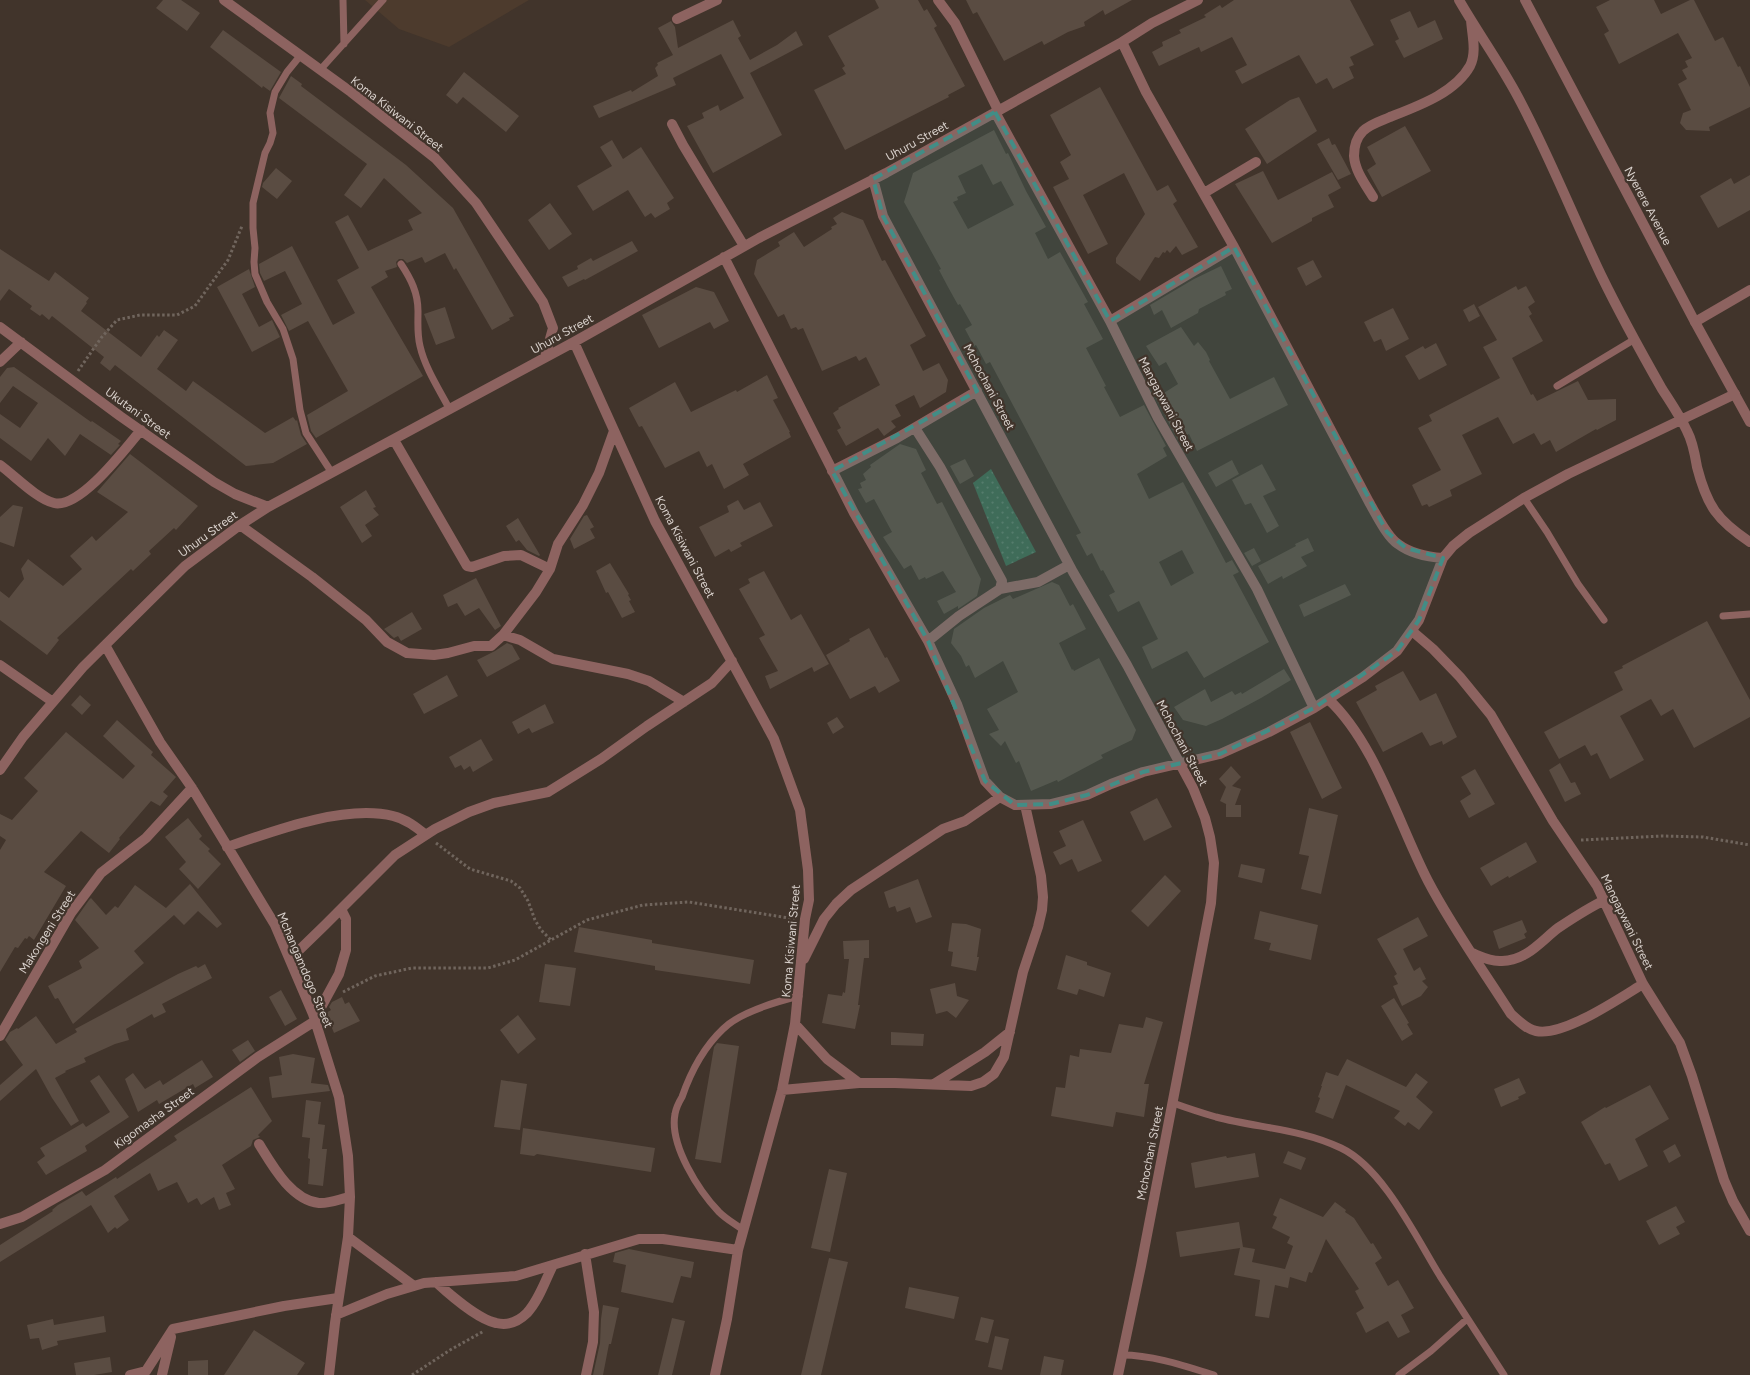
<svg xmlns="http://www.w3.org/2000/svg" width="1750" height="1375" font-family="Figtree,sans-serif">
<defs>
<pattern id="park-dots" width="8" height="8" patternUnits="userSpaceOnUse" patternTransform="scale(1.25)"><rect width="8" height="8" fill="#3f644e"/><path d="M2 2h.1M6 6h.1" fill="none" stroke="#5a7966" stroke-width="1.8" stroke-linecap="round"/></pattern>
</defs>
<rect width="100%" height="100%" fill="#41342b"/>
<path fill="#4d3b2d" d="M365 0H529L449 47 399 29Z"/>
<path fill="url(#park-dots)" d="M991 469 1036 552 1006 566 973 483Z"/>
<path fill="#5a4c42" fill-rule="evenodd" d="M163 0H181L200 13 187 31 156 8Z
M875 0H918L924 11 927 9 937 26 934 28 965 86 948 95 949 97 845 150 814 90 846 74 842 68 845 66 828 36 879 8Z
M966 0H1132L1105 15 1103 10 1084 22 1085 26 1068 32 1044 45 1042 41 1004 61 977 12 973 14Z
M1234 0H1350L1374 45 1350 57 1354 65 1349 67 1354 78 1333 89 1327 78 1316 84 1299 55 1242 84 1235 71 1247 65 1232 37 1201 52 1199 47 1159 66 1152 52 1163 46 1162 42 1181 33 1179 30 1206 17 1204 15 1220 5 1222 8Z
M1610 0H1654L1661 14 1690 0H1694L1715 41 1723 37 1738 67 1740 66 1750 87V107L1709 127 1710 131 1686 130 1680 123 1683 113 1691 110 1678 84 1687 79 1682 70 1688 67 1685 61 1692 58 1678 33 1619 64 1604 34 1609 31 1596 7Z
M1410 11 1418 28 1435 20 1443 39 1404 58 1395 41 1399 39 1390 20Z
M733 20 741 36 738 38 750 60 777 45 796 31 803 45 750 73 782 135 713 173 687 126 704 118 702 113 718 105 720 111 744 98 721 54 673 78 676 85 599 118 593 106 631 90 632 92 658 76 655 68 658 65 657 63 673 55 658 28 671 21 675 27 678 48Z
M223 30 281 72 270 91 263 86 262 88 210 47Z
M464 72 519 116 506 132 463 97 457 104 446 95Z
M291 76 302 84 301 86 406 165 453 208 514 316 509 318 510 320 492 330 456 268 454 270 445 253 425 263 422 257 407 263 403 259H399L396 262 397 267 385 271 388 277 371 287 423 376 316 438 311 431 307 415 348 391 308 321 289 331 281 315 302 304 285 271 264 281 260 273 259 264 292 246 333 325 355 313 337 280 359 268 335 222 348 215 368 251 413 230 408 220 422 213 384 178 361 208 344 195 367 164 279 98Z
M1100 87 1157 191 1168 185 1177 201 1173 204 1198 247 1182 255 1176 246 1170 253 1167 250 1165 253 1163 252 1159 258 1155 257 1140 281 1116 263V258L1145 214 1124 173 1083 195 1108 244 1088 254 1053 187 1069 179 1060 162 1071 155 1050 115Z
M1299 97 1317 131 1267 164 1245 129 1290 100Z
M1405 126 1431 171 1382 197 1367 170 1376 164 1367 147Z
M994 130 1006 154 1008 153 1026 191 1046 227 1035 233 1048 259 1060 252 1088 302 1084 304 1103 339 1086 348 1106 386 1104 387 1120 417 1144 405 1166 446 1163 448 1167 456 1137 474 1149 499 1183 482 1226 563 1232 560 1239 572 1233 575 1269 642 1204 678 1187 651 1152 669 1142 647 1158 639 1139 601 1118 612 1109 595 1115 592 1103 570 1101 571 1092 553 1087 556 1076 535 1081 533 990 362 986 364 976 345 974 346 965 329 972 325 960 304 958 305 948 287 939 270 941 269 904 202 913 173ZM982 164 993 185 1001 181 1014 205 968 229 953 202 958 200 957 197 966 193 958 176ZM1182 550 1194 573 1171 586 1159 562Z
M1329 138 1332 145 1335 144 1351 174 1338 180 1317 144Z
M612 140 623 159 641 147 674 198 667 203 670 209 655 218 651 213 645 217 628 190 593 211 577 186 612 166 600 147Z
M276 168 292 181 277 199 262 187 263 183Z
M1263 171 1278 200 1332 172 1341 188 1328 195 1334 207 1312 218V221L1272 243 1235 184Z
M1750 175V210L1718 228 1700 196 1731 178 1734 184Z
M550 203 572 234 549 250 528 220Z
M842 212 863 220 882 261 885 260 926 336 910 345 923 371 939 363 948 380 946 392 920 408 914 395 895 405 901 416 891 421 896 427 884 436 878 428 846 446 837 430 841 428 833 413 839 409 838 408 880 385 866 357 859 361 856 356 822 371 803 328 798 330 796 327 791 329 784 314 778 317 754 274 757 260 780 246 778 242 794 232 804 247 832 229 831 227 837 224 833 218Z
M632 241 638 251 585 280 584 279 568 287 562 277 578 269 577 266 591 258 593 261Z
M0 249 49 281 55 272 89 298 86 302 87 303 81 311 141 357 157 335 159 337 164 330 178 340 157 369 186 391 193 381 265 433 293 417 296 421 297 420 301 435 307 444 273 463 246 466 115 365 110 371 100 363 104 357 52 316 49 320 42 314 40 316 30 309 32 306 9 289 0 301Z
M1313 260 1322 277 1306 286 1297 268Z
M1221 266 1232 289 1225 292 1226 295 1199 309 1198 313 1171 328 1162 310 1154 315 1150 305 1194 279Z
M249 269 255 287 242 294 259 327 272 320 280 337 252 352 217 287Z
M1516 286 1518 290 1526 286 1535 302 1528 307 1532 314 1529 316 1543 341 1512 358 1531 395 1533 394 1537 401 1578 381 1588 400 1616 399V420L1597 430 1596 429 1556 452 1550 440 1541 445 1534 433 1513 444 1498 417 1462 435 1482 474 1450 490 1452 496 1429 507 1427 504 1422 506 1412 485 1441 470 1418 428 1432 421 1429 415 1500 378 1483 347 1497 340 1478 307Z
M696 287 714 292 729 321 714 329 710 322 659 348 642 315Z
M1474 304 1480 316 1469 322 1463 310Z
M445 307 455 338 436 345 424 314Z
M1393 308 1409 339 1386 351 1381 339 1374 342 1364 322Z
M1181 327 1194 346 1198 342 1206 352 1210 360 1209 361 1230 399 1274 377 1288 405 1197 451 1189 434 1178 440 1156 398 1178 384 1166 362 1159 366 1146 346Z
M1436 343 1447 365 1419 380 1405 356 1423 346 1425 349Z
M14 367 91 422 92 421 121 441 118 444 120 445 111 455 80 434 65 456 48 438 31 461 0 438V414L20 428 38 403 13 386 0 403V377L7 368Z
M767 375 778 398 773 400 790 432H789L791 437 743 464 749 475 724 489 712 464 707 467 699 451 665 468 642 426 639 427 629 408 675 382 691 412 736 390 737 392Z
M900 444 916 449 926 470 921 473 937 504 942 502 981 579 977 596 958 609V606L944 614 937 601 956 592 943 571 926 579 925 577 919 580 911 565 904 569 883 537 892 532 874 499 866 503 858 489 862 488 860 483 866 480 863 474 871 467 870 465Z
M130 454 198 506 176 530 174 528 149 551 151 554 133 571 131 569 57 638 59 640 47 655 0 620V591L9 598 24 579 21 569 28 559 63 586 82 569 70 556 92 536 96 541 128 512 97 492Z
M965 459 974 476 960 484 950 466Z
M1232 460 1239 474 1216 487 1208 473Z
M1262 464 1276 490 1263 496 1279 526 1267 533 1251 503 1245 505 1232 480Z
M366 490 376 507 373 508 379 515 365 525 372 536 362 543 340 507Z
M738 500 744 510 760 502 773 526 740 543 742 546 731 552 729 549 715 557 699 527 729 512 727 506Z
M13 505 23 507 14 547 0 542V517Z
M587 515 594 527 590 529 595 538 574 549 570 539 584 516Z
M518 518 540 555 539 556 527 550 519 540 516 542 506 526Z
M1308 538 1314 551 1301 557 1307 566 1283 579 1282 576 1268 584 1258 566 1296 546 1295 544Z
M1254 548 1261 561 1252 566 1244 553Z
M610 563 629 594 628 595 631 600 629 601 635 612 622 618 608 592 606 593 596 571Z
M764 571 791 620 801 614 829 664 814 672 812 667 770 689 765 676 778 671 759 638 765 635 739 589 750 583 748 579Z
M476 578 501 626 495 630 479 608 465 616 457 603 448 607 443 595Z
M1052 582 1059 585 1070 606 1073 604 1086 629 1059 643 1072 670 1073 669 1074 671 1099 658 1136 730 1132 740 1101 755 1103 758 1058 782 1057 780 1031 791 1019 761 1016 763 1005 741 1001 746 989 734 999 730 987 709 1018 692 1003 661 975 678 969 665 966 667 961 656 951 643 954 629 984 608 1010 595 1013 599Z
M1345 584 1351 595 1304 617 1299 605Z
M412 612 422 629 401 641 398 636 394 638 384 629Z
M1707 621 1750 700V717L1694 748 1673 709 1661 716 1651 699 1620 716 1644 760 1610 779 1597 753 1591 756 1585 745 1559 759 1544 732 1623 690 1614 672 1623 668 1622 666Z
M869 628 885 658 887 657 900 681 879 693 875 686 850 699 826 655 850 641 849 639Z
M507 643 512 645 520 659 487 677 477 660 495 651Z
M1284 669 1291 680 1261 698 1222 719 1206 726 1183 720 1174 707 1205 689 1211 702 1232 691 1235 695 1241 692 1242 694Z
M1403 671 1420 701 1436 693 1457 737 1443 745 1442 741 1430 746 1422 732 1383 752 1356 702 1377 690 1375 686Z
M447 675 458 696 424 714 413 694Z
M80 695 91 705 82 715 71 705Z
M545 704 554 723 532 733 529 728 518 734 512 722Z
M837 717 844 727 833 734 827 723Z
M117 720 153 752 151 755 176 777 163 792 168 796 160 806 151 801 119 838 120 839 109 853 81 831 44 872 66 886 34 940 29 936 27 939 25 938 18 948 15 947 0 972V850L6 840 0 836V814L12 820 38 791 24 778 66 732 123 779 135 766 103 736Z
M1310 722 1342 788 1322 799 1290 732Z
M481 739 493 760 473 772 470 766 464 770 461 765 455 768 449 757Z
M1560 763 1571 783 1575 782 1581 794 1565 802 1549 770Z
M1231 766 1241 777 1232 786 1241 789 1235 805H1241V817H1226V804L1228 805 1220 801 1226 787 1219 779Z
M1475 769 1495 804 1469 818 1460 801 1471 794 1461 777Z
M1157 798 1172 827 1144 841 1130 812Z
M1309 808 1338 815 1321 894 1301 889 1309 856 1299 854Z
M188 818 202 836 199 839 210 849 208 851 221 864 198 889 179 869 186 862 165 837Z
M1083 820 1102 861 1078 872 1072 859 1060 865 1053 852 1066 846 1059 831Z
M1526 842 1537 862 1509 878 1508 876 1491 886 1480 868Z
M1241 864 1265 869 1262 883 1238 877Z
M1165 875 1181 891 1148 927 1131 911Z
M918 879 932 917 916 923 910 907 897 912 895 906 889 908 884 892Z
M190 884 222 924 217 928 198 911 184 925 174 915 134 951 144 963 73 1024 58 998 55 999 48 986 82 968 79 961 99 948 75 920 89 900 91 898 106 915 115 906 118 908 135 885 170 911 166 908Z
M1260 911 1318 925 1311 960 1269 950 1271 943 1254 939Z
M1418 917 1428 936 1403 949 1414 971 1420 967 1426 979 1422 981 1428 987 1421 996 1402 1006 1393 986 1398 984 1394 976 1397 974 1377 939Z
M1522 920 1527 932 1524 934 1526 938 1499 949 1493 931Z
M952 923 966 924 981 929 977 957H979L976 971 951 966 953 952 948 951Z
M579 927 652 940V943L754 960 750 984 655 970V966L574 952Z
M869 940V958H864L858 1005H860L855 1029 822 1023 828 994 842 996 843 992 845 993 849 959H844L843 941Z
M1066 955 1087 962V965L1111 973 1104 997 1079 989 1077 995 1057 989Z
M205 964 212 978 162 1004 166 1012 154 1018 152 1014 126 1029 129 1040 115 1044 84 1058 86 1062 65 1071 66 1072 55 1078 79 1121 71 1126 52 1098 36 1069 0 1101V1085L23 1065 5 1040 10 1032 17 1028 18 1029 36 1016 56 1044 77 1032 75 1029 178 974 196 966 198 968Z
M545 964 576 968 570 1006 539 1002Z
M955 983 957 996 969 1000 956 1018 947 1011 936 1014 930 989Z
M281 990 297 1019 285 1026 269 997Z
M342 997 345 1004 349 1002 360 1021 334 1033 326 1013 331 1010 329 1007 332 1002Z
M1394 998 1409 1023 1407 1024 1413 1034 1402 1041 1381 1006Z
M518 1015 536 1039 518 1054 500 1030Z
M1146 1017 1163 1022 1144 1084H1149L1144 1117 1116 1112 1113 1127 1051 1116 1056 1087 1065 1088 1070 1055 1079 1057 1080 1049 1111 1053 1119 1024 1143 1028Z
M891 1032 924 1034 923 1046 891 1045Z
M248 1040 255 1051 240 1062 232 1050Z
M717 1043 739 1046 721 1163 695 1159 714 1047Z
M293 1054 315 1058 311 1083 328 1085 330 1091 272 1098 269 1077 282 1075 279 1057Z
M1347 1059 1406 1087 1416 1073 1428 1082 1416 1097 1433 1112 1419 1130 1408 1122 1405 1126 1394 1118 1400 1111 1346 1085 1333 1119 1315 1112 1320 1098 1318 1097 1322 1086H1321L1326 1072 1338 1076Z
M202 1060 213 1077 195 1088 193 1084 159 1104 157 1100 138 1112 125 1079 133 1073 145 1089 160 1080 163 1085Z
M99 1075 129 1117 85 1146 87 1151 46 1175 37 1162 45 1156 40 1148 83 1123 86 1127 110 1112 90 1081Z
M1519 1078 1526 1093 1518 1097 1519 1099 1501 1107 1494 1089Z
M501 1080 527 1084 520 1130 494 1127Z
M1650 1085 1669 1119 1635 1139 1648 1166 1619 1181 1610 1163 1605 1165 1581 1122 1605 1107 1606 1108Z
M251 1087 272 1121 258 1135 260 1137 253 1140 251 1146 222 1165 235 1189 226 1193 231 1205 219 1210 214 1197 201 1205 197 1198 188 1203 177 1182 158 1191 150 1173 114 1196 129 1220 117 1229 115 1227 108 1233 91 1205 0 1262V1245L53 1211 52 1210 58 1205 82 1191 86 1196 116 1177 117 1179 177 1140 174 1136Z
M306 1100 321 1102 318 1124 325 1125 322 1149H327L323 1186 308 1184 310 1159 308 1158 310 1138 302 1137Z
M523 1128 655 1148 651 1172 537 1154 534 1156 520 1154Z
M1675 1144 1681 1156 1669 1163 1663 1151Z
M1288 1151 1306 1158 1301 1170 1283 1163Z
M1255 1153 1259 1177 1195 1188 1191 1163 1226 1156 1227 1158Z
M829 1169 847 1173 830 1252 811 1248Z
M1280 1198 1323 1217 1335 1202 1346 1210 1345 1212 1354 1218 1371 1244 1373 1243 1382 1258 1375 1263 1388 1286 1398 1280 1414 1308 1401 1315 1410 1332 1398 1338 1388 1321 1366 1333 1356 1313 1364 1308 1355 1291 1359 1289 1326 1239 1312 1273 1309 1272 1306 1282 1290 1277 1288 1288 1275 1285 1269 1318 1255 1316 1260 1280 1234 1275 1240 1248 1180 1257 1176 1232 1239 1222 1243 1247 1255 1249 1252 1262 1285 1269 1293 1246 1287 1243 1290 1237 1272 1228 1277 1217 1273 1215Z
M1676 1206 1685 1222 1676 1227 1680 1234 1659 1245 1646 1221Z
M629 1249 694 1262 691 1278 681 1276 673 1303 621 1292 626 1265 613 1262 615 1253Z
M829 1258 848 1262 845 1274 821 1375H801Z
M909 1287 959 1297 954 1319 905 1308Z
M603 1305 619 1308 611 1344H609L603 1375H593L600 1343 601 1319Z
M104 1316 106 1332 57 1341 58 1345 42 1350 39 1338 30 1339 27 1325 53 1319 54 1325Z
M981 1317 994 1320 988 1343 975 1340Z
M672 1318 685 1321 672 1375H658Z
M254 1330 305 1363 297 1375H224Z
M995 1336 1009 1339 1002 1370 988 1367Z
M1044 1356 1064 1360 1061 1375H1040Z
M110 1357 112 1372 94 1375H76L74 1363Z
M208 1360V1375H188V1361Z"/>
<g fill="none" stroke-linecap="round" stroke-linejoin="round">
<path stroke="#70655d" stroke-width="3" stroke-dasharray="2.5 2.5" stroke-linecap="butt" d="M78 371 101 338 117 320 140 315H177L195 306 228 260 242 226
M1581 840 1663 836 1703 837 1750 845
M436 843 470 869 511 881 520 888 528 901 535 920 541 930 552 941
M343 992 375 976 412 968H488L515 960 587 920 643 905 689 902 795 919
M412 1375 450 1350 484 1331"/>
<path stroke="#8d6360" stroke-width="7" d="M343 0 344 44
M300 56 287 72 275 92 270 113 273 133 270 143 265 153 253 203V228L255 248 254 262 255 274 267 302 283 329 293 359 300 410 306 433 332 473
M320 70 383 0
M401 264C411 279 418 293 418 311 418 324 417 334 420 346 425 368 439 389 450 410
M1557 386 1635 339
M1524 498 1547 532 1578 584 1604 620
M1723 616 1750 614
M1173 1103C1187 1108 1202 1113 1216 1117 1258 1128 1302 1129 1341 1148 1383 1168 1416 1237 1440 1276 1461 1309 1483 1342 1504 1375
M743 1230C735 1224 726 1219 719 1212 699 1191 669 1145 675 1114 676 1108 679 1102 682 1097 691 1071 703 1048 723 1029 740 1012 775 1002 799 996
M1122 1355C1153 1355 1185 1366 1214 1375
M1399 1375 1431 1351 1467 1319"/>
<path stroke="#8d6360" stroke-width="10" d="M224 0 351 92 435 158 476 203 543 302 553 328 545 357
M938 0 955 23 998 110
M1459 0C1478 33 1500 63 1518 97 1549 155 1573 216 1601 275 1620 314 1641 352 1662 389 1671 403 1680 416 1687 431 1693 442 1695 455 1697 467 1707 506 1717 520 1750 542
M677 19 717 0
M1122 42 1146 92 1234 247 1369 502C1376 514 1387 537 1398 544 1410 553 1428 557 1443 558
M995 112 1110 321 1158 418 1257 589 1314 708
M672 124 683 145 744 246
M873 179 883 216 1073 572 1127 665 1193 788 1205 818 1210 837 1214 863 1211 903 1141 1266 1118 1375
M1204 193 1256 162
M1373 197C1365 184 1355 171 1354 156 1354 147 1357 137 1363 131 1370 124 1381 121 1390 117 1418 106 1455 93 1470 66 1477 52 1472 35 1471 20
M724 257 854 513 928 641 957 704 985 781 1000 797 1015 805 1051 804 1087 795 1111 784 1143 772 1220 754 1269 732 1314 708 1363 677 1397 651 1419 620 1443 558 1453 546 1469 533 1524 498 1568 474 1735 394
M1110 321 1234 247
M1695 322 1750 290
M0 327 120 416 214 482 235 494 268 507
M574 342 655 521 774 739 800 810 808 870 809 900 805 919 795 1024 782 1090 738 1250 727 1319 715 1375
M0 362 21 342
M915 428 940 467 1002 581 1000 589
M394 440 467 566 472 567 504 556 521 555 550 569
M0 465C15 476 37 499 54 503 80 509 125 449 141 430
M832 471 897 438 977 391
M240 525 312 577 366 620 387 642 407 653 434 655 448 653 474 646H491L503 635 520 640 553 659 628 674 649 681 684 702
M1412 631 1433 649 1460 677 1491 715 1553 821 1597 886 1643 984 1680 1043 1692 1076 1724 1180 1733 1201 1750 1231
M503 635 536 592 550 569 558 544 583 505 599 473 614 431
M928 641 959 616 1000 589 1038 582 1069 565
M105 645 160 742 192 788 275 925 313 1014 339 1097 348 1156 350 1197 348 1237 335 1323 329 1375
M0 665 53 702
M1328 699C1375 742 1399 825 1428 881 1452 927 1483 970 1511 1014 1518 1020 1526 1029 1536 1031 1563 1037 1620 998 1643 984
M0 770 23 737 83 667 185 566 240 525 268 507 574 342 759 238 886 173 1122 42 1152 23 1198 0
M227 847C273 831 345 804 393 816 406 819 416 827 426 835
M1472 953C1482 957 1492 962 1502 961 1526 961 1541 941 1558 928 1573 918 1588 908 1605 900
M290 959 325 925 395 855 435 829 469 812 494 803 548 792 601 759 647 726 712 683 732 661
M804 959 824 919 836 904 851 890 943 829 965 821 1000 797
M317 1023 319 1011 339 974 346 950V919L341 909
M795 1024 827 1059 859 1083
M0 1036 71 913 101 873 146 838 192 788
M934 1084 985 1052 1010 1032
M782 1090 859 1083H895L971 1086 983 1082 994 1074 1004 1057 1023 972 1038 927 1042 910 1043 897 1041 876 1025 805
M259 1144C272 1165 291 1200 319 1203 328 1204 340 1199 350 1197
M0 1224 22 1217 105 1170 258 1057 315 1021
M348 1237 414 1286
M585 1254 594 1312 593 1342 586 1375
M436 1282C449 1294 478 1319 496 1323 508 1326 519 1321 527 1313 539 1300 545 1281 553 1265
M336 1315 387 1294 424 1283 516 1276 639 1239H663L738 1250
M130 1375 146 1371 173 1329 284 1306 338 1298
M162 1375 171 1337"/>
<path stroke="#8d6360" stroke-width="10" d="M1525 0 1695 322 1750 422"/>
</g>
<path fill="#428d86" fill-opacity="0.2" stroke="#428d86" stroke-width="4" stroke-dasharray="10 6" stroke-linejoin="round" d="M995 112 1110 321 1234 247 1387 532 1406 548 1443 558 1419 620 1397 651 1314 708 1220 754 1143 772 1087 795 1051 804 1015 805 985 781 928 641 832 471 977 391 883 216 873 179Z"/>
<g text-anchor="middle" stroke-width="4.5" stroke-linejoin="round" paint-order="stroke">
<g font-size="12" fill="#d9d1cc" stroke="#41342b">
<text transform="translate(397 114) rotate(38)" y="4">Koma Kisiwani Street</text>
<text transform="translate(917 141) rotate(-29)" y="4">Uhuru Street</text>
<text transform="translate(1648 206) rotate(62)" y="4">Nyerere Avenue</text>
<text transform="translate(562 334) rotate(-29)" y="4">Uhuru Street</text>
<text transform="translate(989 387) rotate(62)" y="4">Mchochani Street</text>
<text transform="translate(1166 404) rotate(62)" y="4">Mangapwani Street</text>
<text transform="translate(138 413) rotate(36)" y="4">Ukutani Street</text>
<text transform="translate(208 534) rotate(-36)" y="4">Uhuru Street</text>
<text transform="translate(685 547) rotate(62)" y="4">Koma Kisiwani Street</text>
<text transform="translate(1182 743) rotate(62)" y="4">Mchochani Street</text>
<text transform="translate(1627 922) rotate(64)" y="4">Mangapwani Street</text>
<text transform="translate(47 932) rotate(-58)" y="4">Makongeni Street</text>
<text transform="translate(791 941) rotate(-85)" y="4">Koma Kisiwani Street</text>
<text transform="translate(305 970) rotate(67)" y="4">Mchangamdogo Street</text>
<text transform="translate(154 1118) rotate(-36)" y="4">Kigomasha Street</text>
<text transform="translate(1150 1153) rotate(-79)" y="4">Mchochani Street</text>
</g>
</g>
</svg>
